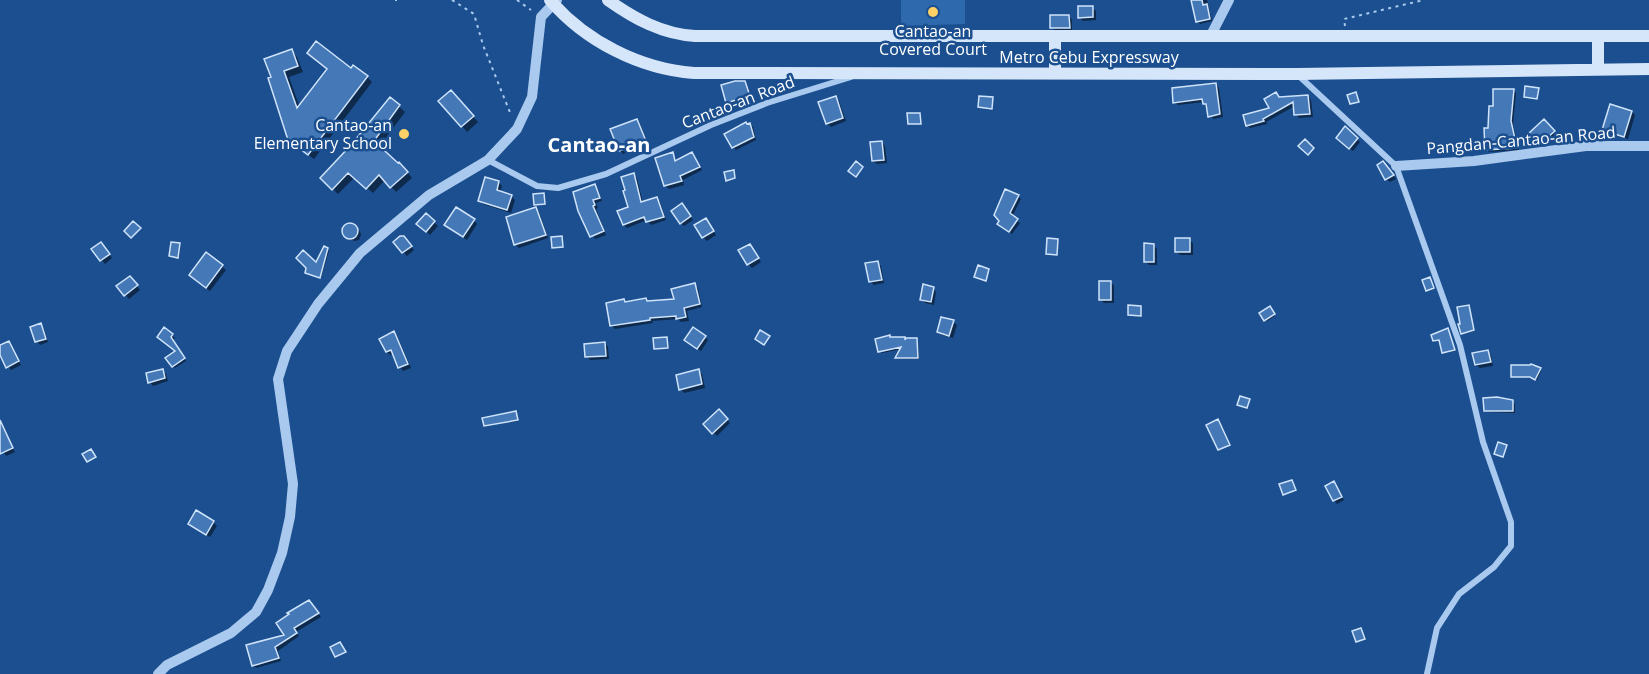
<svg xmlns="http://www.w3.org/2000/svg" width="1649" height="674" font-family="'Open Sans',sans-serif">
<rect width="100%" height="100%" fill="#1b4f8f"/>
<path fill="#2e69ad" d="M901 0H965V24L901 26Z"/>
<path fill="#0007" d="M1192 0H1207L1212 21 1200 24 1197 21Z
M1092 7 1096 11V20L1083 21 1079 17Z
M1069 16 1072 20V31H1055L1051 27Z
M292 51 297 57 303 72 289 77 300 108 351 70 367 77 372 82 314 159 296 146 270 79Z
M745 83 748 87 752 100 731 106 727 102Z
M1216 84 1219 88 1223 117 1213 119 1204 102 1178 105 1175 102Z
M1513 90 1516 93 1513 125 1519 150 1489 152 1486 149 1495 108Z
M1308 96 1311 100 1313 117 1299 118 1296 114 1295 106 1266 122 1267 124 1250 128 1247 125 1272 109Z
M835 97 839 101 846 121 831 127 827 123Z
M456 98 478 122 467 132 462 126Z
M390 99 405 112 379 147 405 169 412 178 396 192 385 180 373 193 355 177 338 194 322 178 353 146Z
M1632 112 1635 115 1628 139 1607 133 1604 129Z
M637 120 640 124 648 144 623 154 620 150Z
M1544 121 1558 136 1543 147 1530 134Z
M750 124 753 127 756 140 736 150 733 147 747 125Z
M1345 128 1360 142 1353 151 1341 142Z
M882 142 885 146 887 163 877 164 873 161Z
M672 154 677 162 692 154 702 170 683 180 684 185 669 189 666 186 657 159Z
M1387 167 1396 179 1390 182 1386 179Z
M633 175 637 178 643 203 657 198 660 202 666 220 651 225 647 220 627 228 624 225 630 208 627 191Z
M499 183 502 186 500 193 511 196 515 200 511 213 483 204 480 201Z
M595 186 598 190 602 201 596 203 598 208 596 209 606 235 595 239 580 210Z
M1018 196 1021 199 1012 217 1020 223 1012 234 1001 226Z
M685 208 693 220 684 226 681 223Z
M536 209 539 212 548 238 519 248 515 244Z
M426 215 438 226 430 235 419 224Z
M474 220 477 224 467 240 449 228Z
M706 220 716 235 707 241 703 237Z
M349 224 360 231 361 235 359 240 354 241 344 235 343 230 345 226Z
M1189 240 1193 243V255H1180L1176 251Z
M395 242H407L414 250 407 256Z
M180 245 179 258 172 257 170 256Z
M750 245 761 262 752 268 748 264Z
M1153 245 1157 249V265H1149L1145 261Z
M104 247 112 258 105 264 94 250Z
M327 249 329 251 321 278 308 274 306 273 316 265Z
M207 254 226 270 210 291 194 279Z
M877 262 881 266 884 283 874 285 871 282Z
M133 281 140 290 129 299 118 286Z
M1111 282 1114 286V303H1104L1100 299Z
M694 285 698 288 702 307 687 311 689 321 681 322 678 319 652 321 653 323 615 329 612 326 607 304 646 300 649 302 675 300Z
M933 288 936 292 934 305 925 303 921 299Z
M1271 309 1275 316 1267 321 1261 313Z
M953 322 957 325 953 338 942 335 938 332Z
M40 325 44 329 48 342 40 345 37 341Z
M164 329 175 338 173 341 186 361 175 368 173 366 177 352Z
M1448 330 1456 351 1445 353 1441 341H1434Z
M394 333 397 336 411 368 403 371 400 367 394 353 390 355 387 352Z
M705 337 708 340 701 351 690 344Z
M667 338 669 349 655 348Z
M891 338 916 339 918 341 919 359H899L897 358 902 349 882 353 880 351Z
M9 343 21 365 11 370 0 352V347Z
M605 343 608 347 609 359 590 360 587 356Z
M1488 352 1491 355 1493 366 1480 368 1476 365Z
M162 370 166 374 168 381 153 386 150 382Z
M1540 370 1541 371 1537 380 1532 378 1512 376Z
M698 371 702 374 705 388 684 393 681 389Z
M1512 401 1515 404V413L1488 412 1485 410Z
M719 411 730 423 717 436 705 424Z
M515 413 518 421 485 425Z
M4 432 15 452 6 456 0 446V434Z
M1334 483 1344 500 1337 504 1334 500Z
M213 522 217 526 210 537 193 527Z
M312 605 321 617 296 632 299 636 278 651 281 661 256 668 253 665 286 636Z"/>
<path fill="#4478b7" stroke="#cfe3fa" stroke-width="1.5" d="M1191 0H1202L1203 5 1207 4 1210 19 1196 22Z
M1078 6H1093V17L1078 18Z
M1050 15H1069L1070 28H1050Z
M316 41 351 68 353 65 368 76 308 155 288 140 268 78 271 77 264 59 292 49 298 66 284 71 297 108 327 69 307 53Z
M735 81H745L750 96 726 103 721 85Z
M1216 83 1220 114 1208 117 1206 104H1203L1202 99 1173 103 1172 88Z
M1525 86 1539 88 1537 99 1524 97Z
M1493 89H1514L1511 121 1517 148 1485 150 1484 128H1488L1489 106H1493Z
M451 90 474 116 461 127 438 101Z
M1276 92 1279 97 1308 95 1310 114 1294 115 1293 102 1263 119 1264 121 1246 126 1243 115 1269 108 1264 99Z
M1356 92 1359 102 1350 104 1347 95Z
M836 96 843 118 826 124 818 102Z
M979 96 993 97 992 109 978 107Z
M390 97 400 105 374 141 398 163 399 162 408 172 390 188 379 175 366 189 348 173 332 190 320 178 351 145Z
M1610 104 1632 111 1624 137 1602 130Z
M907 113H920L921 124H908Z
M637 119 646 141 619 151 610 129Z
M1544 119 1555 131 1539 145 1528 134Z
M746 122 747 124 750 123 754 137 732 148 724 134Z
M1345 126 1358 138 1349 149 1336 138Z
M1305 139 1314 148 1308 155 1298 146Z
M882 141 884 160 872 161 870 142Z
M673 152 675 161 692 152 700 167 680 176 682 181 664 186 655 158Z
M856 161 863 167 856 177 848 171Z
M1383 161 1394 175 1385 180 1377 165Z
M734 170 735 178 726 181 724 172Z
M634 173 641 202 657 197 664 217 646 222 644 217 623 225 617 211 628 207 623 191 625 190 621 177Z
M485 177 499 181 497 190 512 195 507 210 478 201Z
M595 184 600 198 593 200 595 205 593 206 604 231 590 237 578 211 573 192Z
M1005 189 1019 195 1010 213 1018 219 1009 232 997 224 999 221 994 215Z
M544 193 545 204 534 205 533 194Z
M682 203 691 216 680 224 671 211Z
M456 207 475 219 463 237 444 225Z
M536 207 546 235 514 245 506 217Z
M426 213 435 221 426 232 416 224Z
M706 218 714 231 702 238 694 225Z
M133 221 141 228 131 238 124 231Z
M342 231a8 8 0 1 1 16 0a8 8 0 1 1-16 0Z
M400 236H404L412 246 402 253 393 242Z
M562 236 563 247 552 248 551 237Z
M1047 238 1058 239 1057 255 1046 254Z
M1175 238H1190V252H1175Z
M101 242 110 254 100 261 91 249Z
M171 242 180 243 178 258 169 256Z
M1144 243 1154 244V262H1144Z
M750 244 759 258 747 265 738 250Z
M324 246 328 248 320 278 305 273 306 268 296 258 303 250 316 262Z
M206 252 223 265 206 288 189 275Z
M878 261 882 280 869 282 865 263Z
M978 265 989 269 986 281 974 277Z
M130 276 138 285 124 296 116 286Z
M1430 277 1434 288 1426 291 1422 280Z
M1099 281H1111V300H1099Z
M695 283 700 304 684 308 686 317 676 319V316L650 318V320L610 326 606 303 624 299 625 302 646 298 647 301 674 299 671 289Z
M923 284 934 287 931 302 920 300Z
M1128 305 1141 306V316L1128 315Z
M1469 305 1474 330 1461 334 1458 324H1460L1457 307Z
M1270 306 1275 314 1264 321 1259 313Z
M941 317 954 320 949 336 937 332Z
M41 323 46 339 35 342 30 327Z
M164 327 173 334 171 337 185 358 172 367 165 358 175 351 157 337Z
M693 327 706 336 697 349 684 340Z
M1448 328 1455 350 1442 353 1439 340 1433 341 1431 335Z
M760 330 770 336 764 345 755 339Z
M394 331 408 364 398 368 391 350 386 352 379 339Z
M890 335V337H905V340L906 338H917L918 358H895L901 347 878 352 875 339Z
M667 337 668 348 654 349 653 338Z
M9 341 19 361 6 368 0 355V345Z
M605 342 606 356 585 357 584 344Z
M1488 350 1491 362 1475 365 1472 353Z
M1531 364 1541 368 1535 380 1530 377H1511V365H1530Z
M163 369 165 378 148 383 146 373Z
M699 369 702 384 679 390 676 375Z
M1240 396 1250 399 1247 408 1237 405Z
M1497 397 1513 400V411H1484L1483 398Z
M719 409 728 419 712 434 703 424Z
M516 411 518 420 484 426 482 418Z
M1218 419 1230 445 1218 450 1206 425Z
M0 420 13 448 0 454Z
M1498 442 1507 445 1503 457 1494 454Z
M91 449 96 457 87 462 82 454Z
M1292 480 1296 490 1283 495 1279 484Z
M1334 481 1342 497 1333 501 1325 486Z
M196 510 214 521 206 535 188 524Z
M309 600 319 613 294 628 297 633 275 647 279 658 252 666 246 645 284 635 276 623 289 614 287 613Z
M1361 628 1365 639 1356 642 1352 631Z
M340 642 346 652 335 657 330 647Z"/>
<g fill="none" stroke-linecap="round" stroke-linejoin="round">
<path stroke="#a9c9ee" stroke-width="2" stroke-dasharray="3 4.5" stroke-linecap="butt" d="M395 0H397
M452 0 474 14 483 45 511 115
M517 0 531 10
M1345 26 1344 19 1424 0"/>
<path stroke="#a9c9ee" stroke-width="6" d="M1299 76 1396 166 1460 345 1483 442 1511 522V546L1494 567 1459 594 1437 628 1427 674
M488 160 537 186 558 188 606 174 711 125 767 103 851 77"/>
<path stroke="#a9c9ee" stroke-width="10" d="M1210 37 1229 0
M1396 166 1474 161 1586 146H1649
M158 674 167 665 231 633 256 612 268 590 282 553 290 517 293 484 278 379 287 351 318 304 360 253 429 195 488 160 517 129 532 97 541 17 557 0"/>
<path stroke="#d6e6fa" stroke-width="12" d="M550 0C585 41 640 69 694 73L1297 74 1649 69
M608 0C635 19 662 34 695 36H1649
M1055 37V73
M1598 37V69"/>
</g>
<g fill="#ffd166" stroke="#1b4f8f" stroke-width="2">
<circle cx="933" cy="12" r="6"/>
<circle cx="404" cy="134" r="6"/>
</g>
<g text-anchor="middle" stroke-width="5" stroke-linejoin="round" paint-order="stroke">
<g font-size="16" fill="#fff" stroke="#1b4f8f">
<text x="933" y="37">Cantao-an<tspan x="933" dy="18">Covered Court</tspan></text>
<text x="392" y="131" text-anchor="end">Cantao-an<tspan x="392" dy="18">Elementary School</tspan></text>
</g>
<g font-size="16" fill="#fff" stroke="#1b4f8f">
<text x="1089" y="63">Metro Cebu Expressway</text>
<text transform="translate(738 102) rotate(-21)" y="6">Cantao-an Road</text>
<text transform="translate(1521 140) rotate(-5)" y="6">Pangdan-Cantao-an Road</text>
</g>
<g font-size="20" font-weight="bold" fill="#fff" stroke="#1b4f8f">
<text x="599" y="152">Cantao-an</text>
</g>
</g>
</svg>
